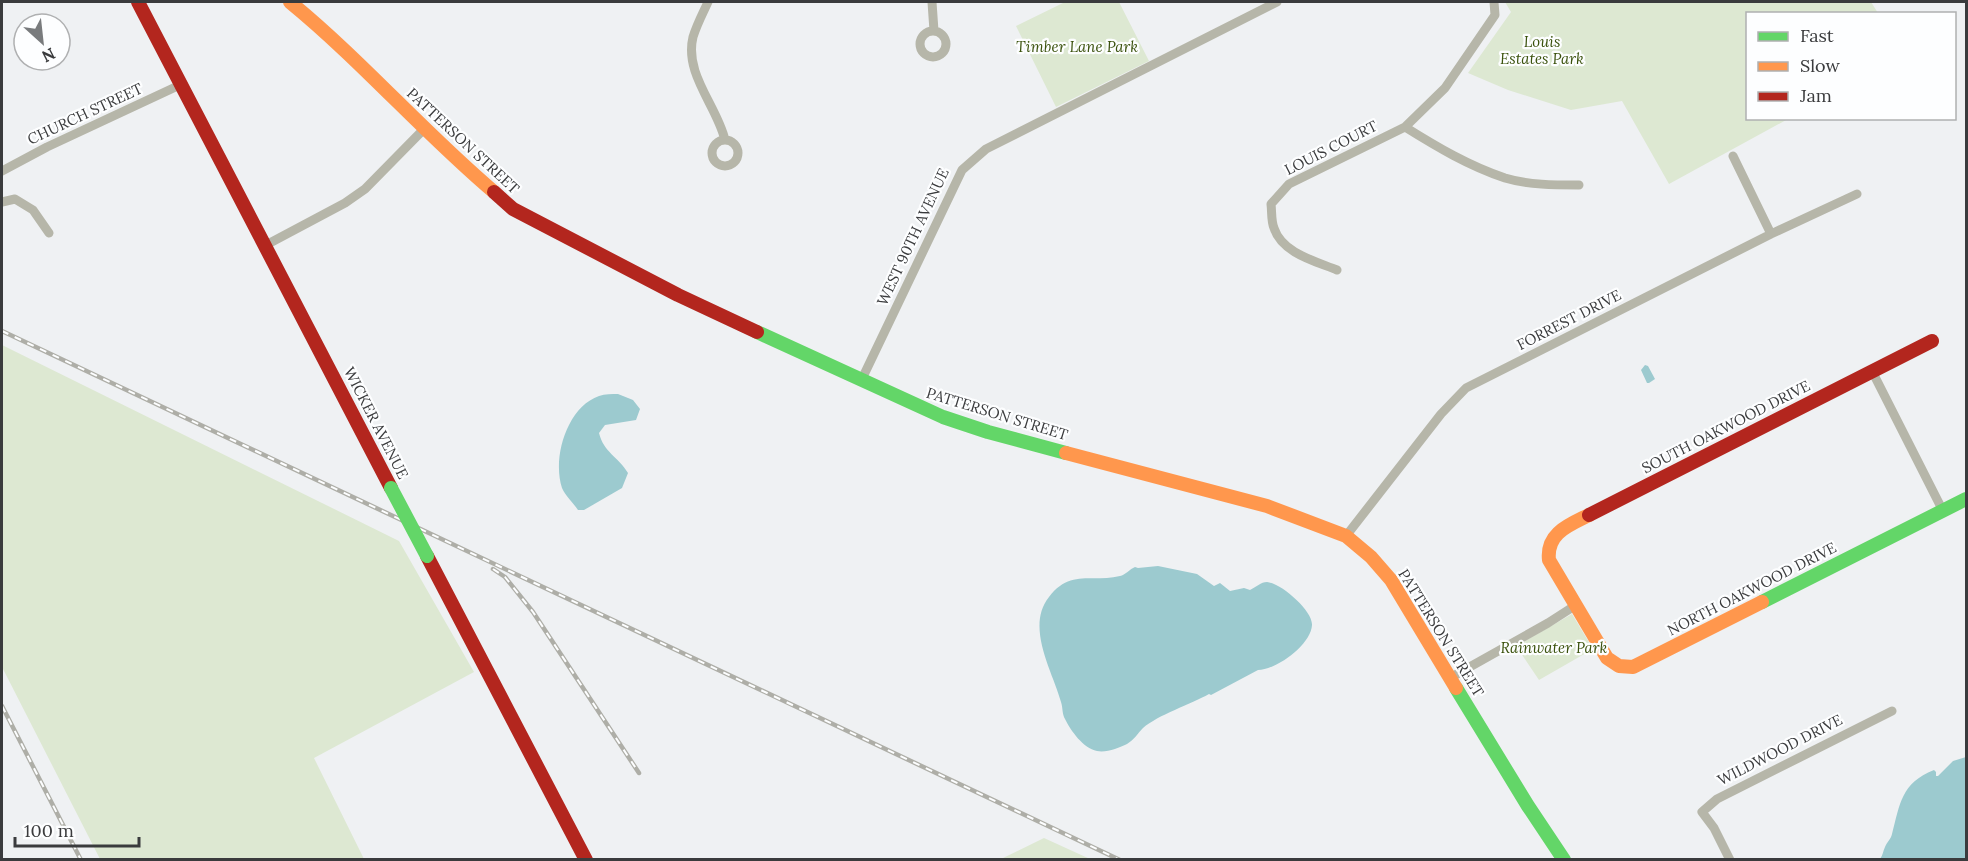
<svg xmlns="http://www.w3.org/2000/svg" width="1968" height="861" font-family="Lora,serif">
<rect width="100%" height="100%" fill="#eff1f3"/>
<path fill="#dde8d2" d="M1065 2H1119L1149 61 1056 107 1016 26Z
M1505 2H1871L1878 13 1748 14V118L1788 119 1669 184 1622 101 1571 110 1508 90 1468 73 1511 12Z
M2 345 399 541 474 672 314 758 364 859H100L2 667Z
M1572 614 1593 649 1539 680 1516 646Z
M1044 838 1090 859H1001Z"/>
<path fill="#9ccacf" d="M1645 365 1648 366 1655 379 1649 383H1647L1641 370Z
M618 394 633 400 640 409 636 420 605 425 599 433C604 453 618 456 628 473L622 488 584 510H578C573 503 565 495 562 488 552 458 567 407 599 396 605 394 612 394 618 394Z
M1158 566 1197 574 1214 586 1220 583 1230 591 1244 588 1250 590C1256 587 1261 582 1267 582 1281 583 1313 611 1312 625 1311 645 1276 670 1258 670L1211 695 1209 694C1191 704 1158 715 1143 728 1138 733 1134 740 1127 744 1119 748 1106 753 1097 751 1083 748 1071 731 1065 719 1062 714 1063 708 1061 702 1053 672 1025 627 1049 597 1070 569 1093 583 1120 576 1125 575 1130 569 1135 567L1138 568Z
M1966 757V859H1880C1883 855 1883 851 1885 847 1887 842 1891 839 1892 834 1900 804 1901 783 1934 770L1936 772V776H1938L1953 761Z"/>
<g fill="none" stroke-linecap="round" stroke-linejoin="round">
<path stroke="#b6b6a9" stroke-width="9" d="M708 2C703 13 697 24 693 37 684 74 717 106 725 140
M932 2 934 31
M920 44a13 13 0 1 1 26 0a13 13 0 1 1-26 0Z
M1405 127C1437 147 1469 166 1505 178 1528 185 1555 185 1579 185
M712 153a13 13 0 1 1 26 0a13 13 0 1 1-26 0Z
M1733 156 1771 234
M2 171 47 147 182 84
M2 202 15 199 33 210 49 233
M266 245 345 203 365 189 424 129
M1337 270C1315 261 1282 253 1274 228 1271 221 1272 212 1271 204L1289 184 1405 127 1445 88 1495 15 1494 2
M1872 371 1943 511
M861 381 962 170 986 149 1277 2
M1346 536 1441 414 1466 388 1771 234 1857 194
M1450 678 1548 623 1576 605
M1730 860 1714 828 1702 812 1717 799 1892 711"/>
<path stroke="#63d668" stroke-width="14" d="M757 332 943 417 988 432 1066 453
M1762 602 1966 499
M1456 688 1528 806 1564 860"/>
<path stroke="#ff974d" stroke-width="14" d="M290 2C362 61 423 132 494 192
M1066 453 1267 506 1346 536 1371 557 1391 580 1456 688
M1589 515C1569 525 1546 533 1549 560L1607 658 1619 666 1633 667 1762 602"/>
<path stroke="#b3261e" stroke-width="14" d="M138 2 391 488
M494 192 513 209 678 295 757 332
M1589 515 1932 341
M427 556 586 860"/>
<defs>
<path id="rail" d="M2 331 1120 860
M493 569 505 577 533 612 639 773
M2 706 81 860"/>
</defs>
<use href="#rail" stroke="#aeaea7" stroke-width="4.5"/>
<use href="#rail" stroke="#fdfeff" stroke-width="2" stroke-dasharray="7" stroke-linecap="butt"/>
<path stroke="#63d668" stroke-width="14" d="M391 488 427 556"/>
</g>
<g text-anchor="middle" stroke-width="4.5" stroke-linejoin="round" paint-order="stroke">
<g font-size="15" font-style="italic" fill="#3a510c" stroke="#fdfeff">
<text x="1542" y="47">Louis<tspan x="1542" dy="17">Estates Park</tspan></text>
<text x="1077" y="52">Timber Lane Park</text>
<text x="1554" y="653">Rainwater Park</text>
</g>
<g font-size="15" fill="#3a3b3d" stroke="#fdfeff">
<text transform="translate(85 114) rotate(-25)" y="5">CHURCH STREET</text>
<text transform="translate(463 141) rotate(43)" y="5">PATTERSON STREET</text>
<text transform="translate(1331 148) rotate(-27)" y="5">LOUIS COURT</text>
<text transform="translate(913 237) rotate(-65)" y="5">WEST 90TH AVENUE</text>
<text transform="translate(1569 320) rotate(-27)" y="5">FORREST DRIVE</text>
<text transform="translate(997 414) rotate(17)" y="5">PATTERSON STREET</text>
<text transform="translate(376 423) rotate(63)" y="5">WICKER AVENUE</text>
<text transform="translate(1726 427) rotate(-27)" y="5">SOUTH OAKWOOD DRIVE</text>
<text transform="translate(1752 589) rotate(-27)" y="5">NORTH OAKWOOD DRIVE</text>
<text transform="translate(1441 633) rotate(58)" y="5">PATTERSON STREET</text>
<text transform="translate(1780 750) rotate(-27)" y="5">WILDWOOD DRIVE</text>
</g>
</g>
<rect width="1968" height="861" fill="none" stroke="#3a3b3d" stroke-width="6"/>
<rect x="1746" y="12" width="210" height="108" fill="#fdfeff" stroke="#afb0b1" stroke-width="1.5"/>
<rect x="1758" y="32" width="30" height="9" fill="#63d668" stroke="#afb0b1" stroke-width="1.5"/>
<text x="1800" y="42" font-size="18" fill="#3a3b3d">Fast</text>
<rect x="1758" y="62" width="30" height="9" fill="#ff974d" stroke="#afb0b1" stroke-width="1.5"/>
<text x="1800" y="72" font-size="18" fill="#3a3b3d">Slow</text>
<rect x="1758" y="92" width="30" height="9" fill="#b3261e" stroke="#afb0b1" stroke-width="1.5"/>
<text x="1800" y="102" font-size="18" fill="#3a3b3d">Jam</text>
<g transform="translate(42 42) rotate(153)"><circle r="28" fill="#fdfeff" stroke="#afb0b1" stroke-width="1.5"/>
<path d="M0-4.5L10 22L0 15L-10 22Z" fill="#797b7d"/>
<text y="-9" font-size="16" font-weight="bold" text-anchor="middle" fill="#3a3b3d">N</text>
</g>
<path d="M15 837v9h124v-9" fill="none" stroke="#3a3b3d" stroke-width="3"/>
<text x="24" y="837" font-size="18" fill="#3a3b3d" stroke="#fdfeff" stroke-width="4.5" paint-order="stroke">100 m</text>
</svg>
